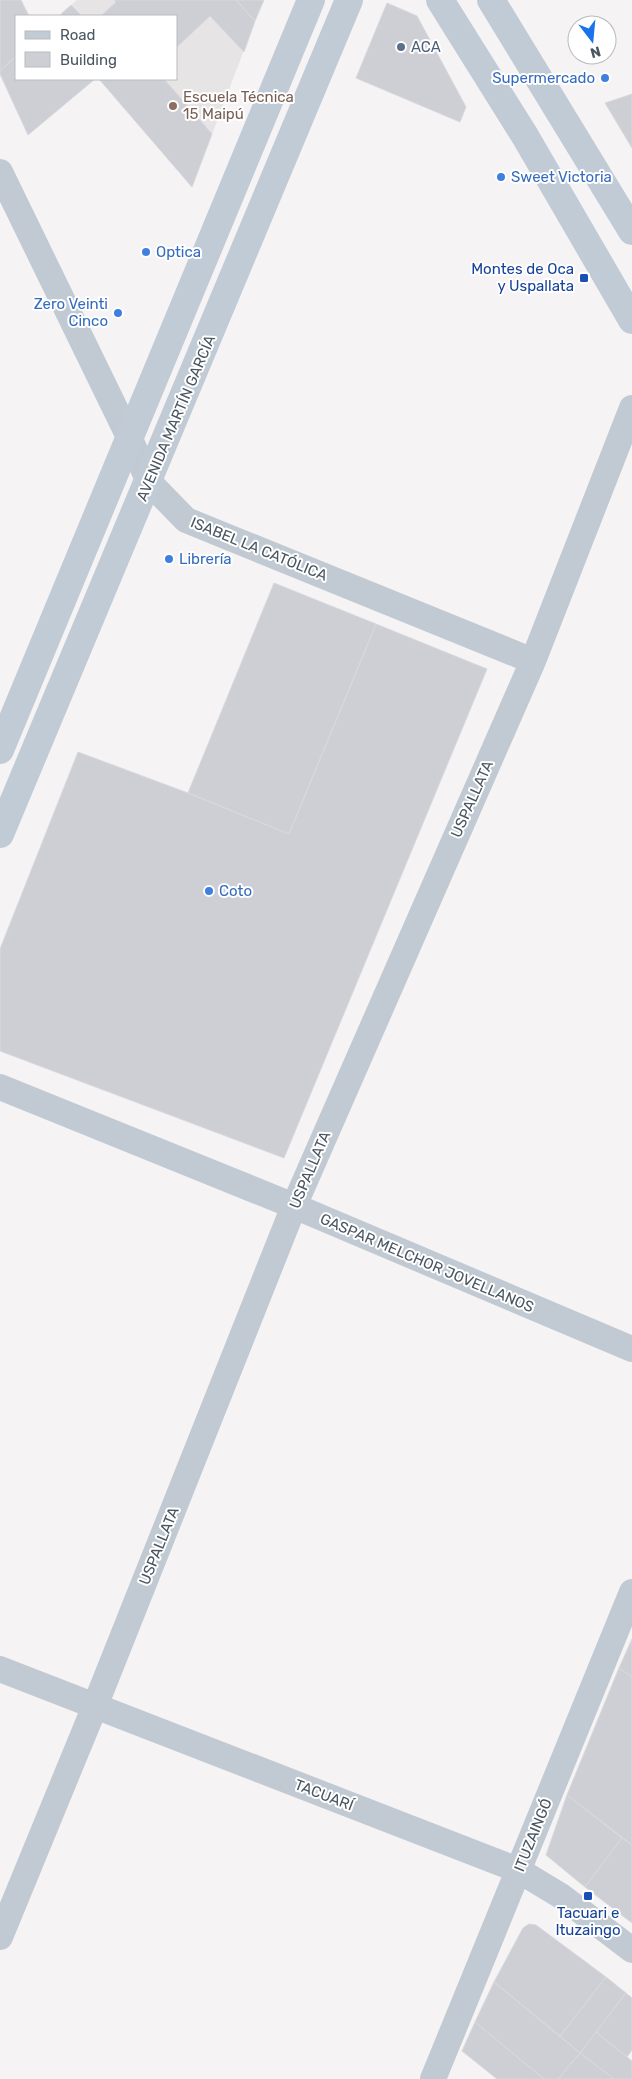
<svg xmlns="http://www.w3.org/2000/svg" width="632" height="2079" font-family="Rubik,sans-serif">
<rect width="100%" height="100%" fill="#f5f3f3"/>
<path fill="#e6e4e5" d="M77 0H236L255 21 192 187 99 79H176V16H59Z"/>
<path fill="#cdcfd5" stroke="#d7d9de" d="M0 0H21L29 16H16V56L0 71Z
M114 0H236L255 21 244 52 210 16 176 48V16H101L116 2Z
M236 0H264L255 21Z
M387 3 417 16 466 107 460 122 356 78Z
M71 5 82 16H59Z
M16 56V79H95L28 135 0 74V71Z
M99 79H164L212 134 192 187Z
M632 94V148L605 103Z
M274 583 376 624 289 834 188 793Z
M376 624 487 669 284 1158 0 1051V949L78 752 188 793 289 834Z
M632 1639V1677L619 1668Z
M619 1668 632 1677V1845L567 1795Z
M567 1795 622 1838 585 1887 546 1855Z
M622 1838 632 1845V1923L585 1887Z
M529 1924 536 1925 606 1977 560 2036 494 1982 523 1928Z
M606 1977 626 1993 580 2053 560 2036Z
M494 1982 580 2053 558 2079H544L475 2022Z
M626 1993 632 1998V2050L627 2057 596 2032Z
M475 2022 544 2079H497L462 2051Z
M596 2032 632 2061V2079H614L580 2053Z
M580 2053 614 2079H558Z"/>
<g fill="none" stroke-linecap="round" stroke-linejoin="round">
<path stroke="#c1cad2" stroke-width="26" d="M0 172 130 439 149 482 186 520 533 661
M0 1087 294 1206 632 1349
M0 1669 518 1870 561 1896 632 1950
M0 1937 95 1706 294 1206 533 661 632 408
M433 2079 632 1592"/>
<path stroke="#c1cbd6" stroke-width="28" d="M440 0 525 136 632 320
M491 0 632 231
M0 750 311 0
M0 834 349 0"/>
</g>
<circle fill="#5c6f8a" stroke="#fff" stroke-width="2" cx="401" cy="47" r="5"/>
<g fill="#3f7fe0" stroke="#fff" stroke-width="2">
<circle cx="605" cy="78" r="5"/>
<circle cx="501" cy="177" r="5"/>
<circle cx="146" cy="252" r="5"/>
<circle cx="118" cy="313" r="5"/>
<circle cx="169" cy="559" r="5"/>
<circle cx="209" cy="891" r="5"/>
</g>
<circle fill="#8d6e63" stroke="#fff" stroke-width="2" cx="173" cy="106" r="5"/>
<g fill="#1a4fb4" stroke="#fff" stroke-width="2">
<rect x="579" y="273" width="10" height="10" rx="2.5"/>
<rect x="583" y="1891" width="10" height="10" rx="2.5"/>
</g>
<g text-anchor="middle" stroke-width="4" stroke-linejoin="round" paint-order="stroke">
<g font-size="15" fill="#4e5e75" stroke="#fff" text-anchor="start">
<text x="411" y="52">ACA</text>
</g>
<g font-size="15" fill="#366cbe" stroke="#fff" text-anchor="start">
<text x="595" y="83" text-anchor="end">Supermercado</text>
<text x="511" y="182">Sweet Victoria</text>
<text x="156" y="257">Optica</text>
<text x="108" y="309" text-anchor="end">Zero Veinti<tspan x="108" dy="17">Cinco</tspan></text>
<text x="179" y="564">Librería</text>
<text x="219" y="896">Coto</text>
</g>
<g font-size="15" fill="#785e54" stroke="#fff" text-anchor="start">
<text x="183" y="102">Escuela Técnica<tspan x="183" dy="17">15 Maipú</tspan></text>
</g>
<g font-size="15" fill="#164399" stroke="#fff" text-anchor="end">
<text x="574" y="274">Montes de Oca<tspan x="574" dy="17">y Uspallata</tspan></text>
<text x="588" y="1918" text-anchor="middle">Tacuari e<tspan x="588" dy="17">Ituzaingo</tspan></text>
</g>
<g font-size="15" fill="#4a5661" stroke="#fff">
<text transform="translate(176 418) rotate(-67)" y="5">AVENIDA MARTÍN GARCÍA</text>
<text transform="translate(259 549) rotate(22)" y="5">ISABEL LA CATÓLICA</text>
<text transform="translate(472 799) rotate(-66)" y="5">USPALLATA</text>
<text transform="translate(310 1170) rotate(-67)" y="5">USPALLATA</text>
<text transform="translate(427 1263) rotate(23)" y="5">GASPAR MELCHOR JOVELLANOS</text>
<text transform="translate(159 1546) rotate(-68)" y="5">USPALLATA</text>
<text transform="translate(324 1795) rotate(21)" y="5">TACUARÍ</text>
<text transform="translate(533 1835) rotate(-68)" y="5">ITUZAINGÓ</text>
</g>
</g>
<rect x="15" y="15" width="162" height="65" fill="#ffffff" stroke="#b7bbc0"/>
<rect x="25" y="31" width="25" height="8" fill="#c1cbd6" stroke="#b7bbc0"/>
<text x="60" y="40" font-size="15" fill="#4a5661">Road</text>
<rect x="25" y="52" width="25" height="15" fill="#cdcfd5" stroke="#b7bbc0"/>
<text x="60" y="65" font-size="15" fill="#4a5661">Building</text>
<g transform="translate(592 40) rotate(164)"><circle r="24" fill="#ffffff" stroke="#b7bbc0"/>
<path d="M0-4L9 19L0 12L-9 19Z" fill="#1a73e8"/>
<text y="-8" font-size="14" font-weight="bold" text-anchor="middle" fill="#4a5661">N</text>
</g>
</svg>
